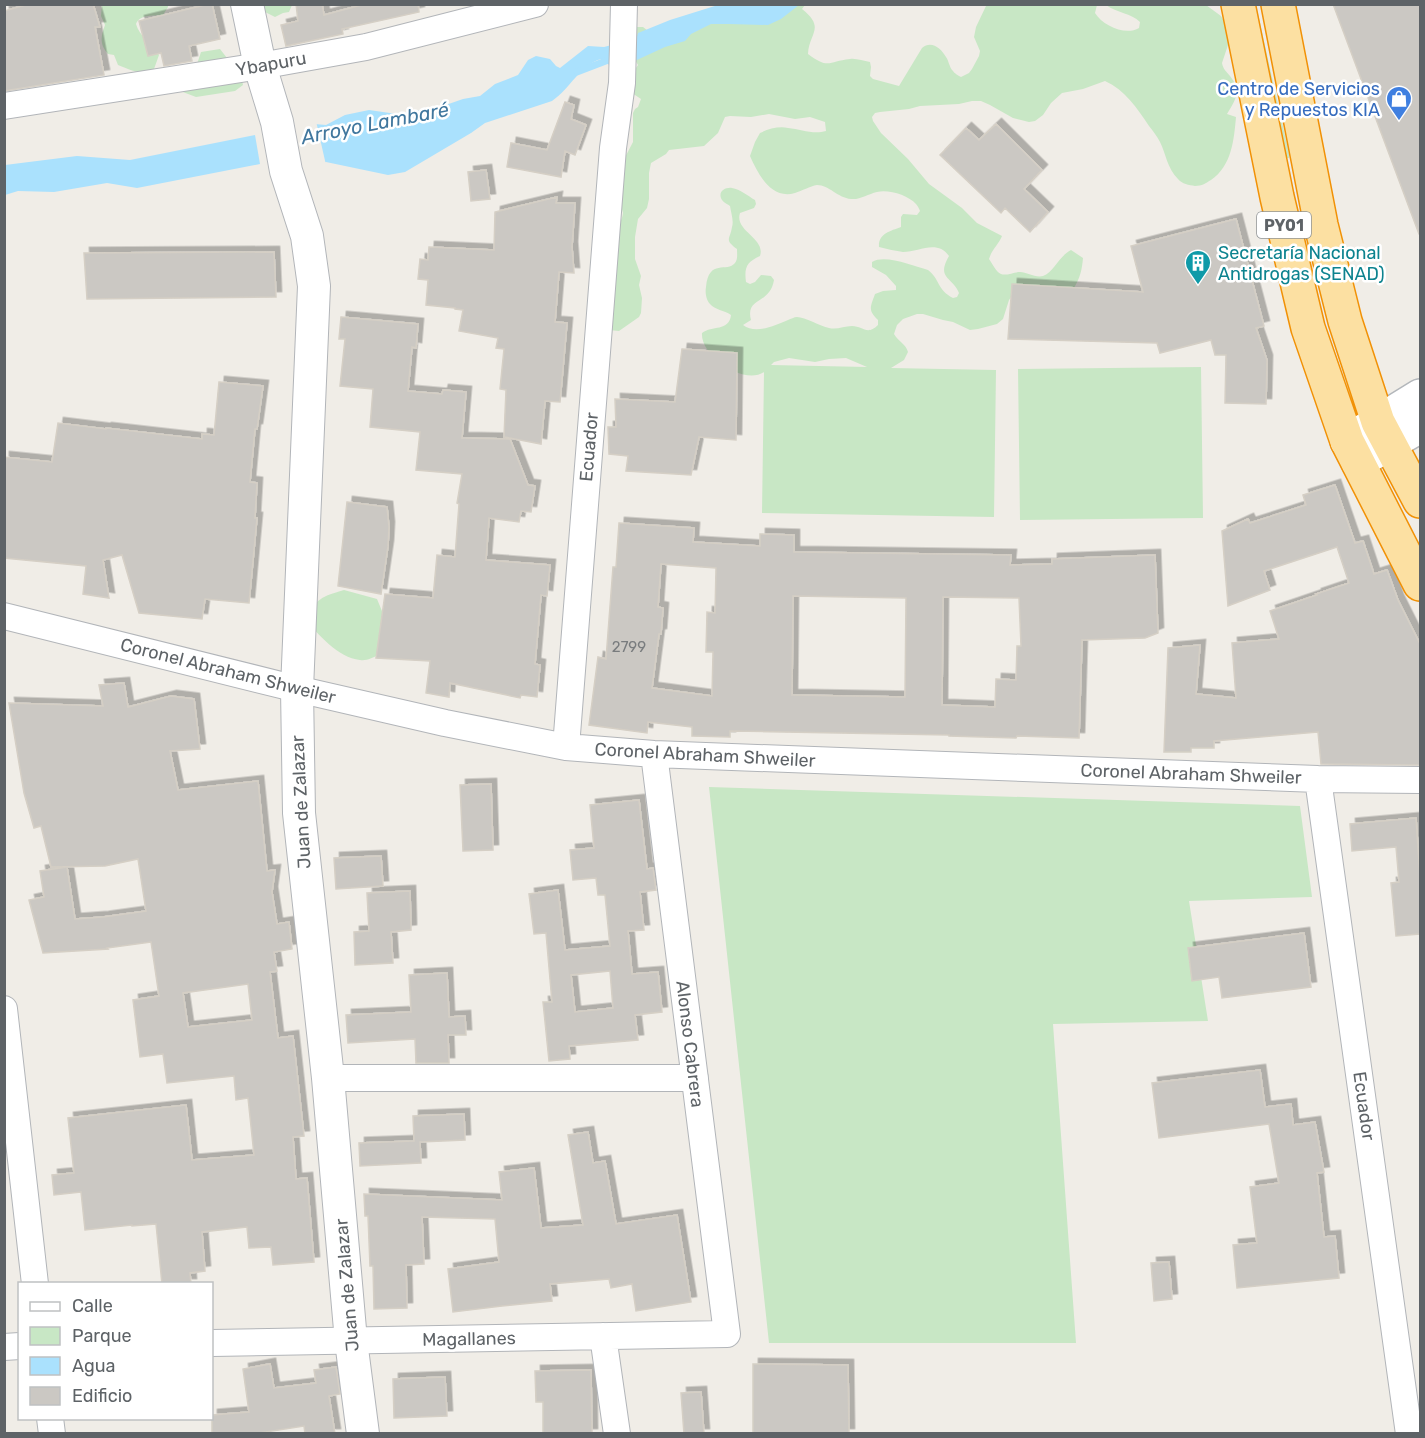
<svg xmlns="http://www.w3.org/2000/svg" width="1425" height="1438" font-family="Rubik,sans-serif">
<defs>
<filter id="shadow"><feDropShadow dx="5.5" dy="-5.5" stdDeviation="0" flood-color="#0004"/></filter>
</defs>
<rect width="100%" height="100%" fill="#f0ede7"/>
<path fill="#c8e7c5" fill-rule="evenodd" d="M102 5H168V7L163 15C153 16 140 14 136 24 139 36 152 44 159 55L154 69C138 75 134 71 118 65L114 55 108 54C99 44 101 36 105 25L101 16Z
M254 5H292L289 12 283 13 275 17 263 11Z
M724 5H805L802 9C826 28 809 33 808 54 829 70 829 61 850 59 856 58 863 61 870 62L871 67 870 76 873 79 899 86 922 48C931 40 941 48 946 57 949 61 949 67 953 71 954 73 959 76 961 77L969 73 972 69 979 56 980 51 974 37 976 27 986 6 989 5H1097L1095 13C1103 26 1126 36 1139 28L1140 22C1131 13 1117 13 1106 5H1206L1221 16 1228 28 1231 36 1222 63C1223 69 1226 71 1230 76 1242 91 1236 99 1227 114L1236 117C1234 139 1232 166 1211 180 1206 183 1202 186 1195 186 1189 185 1182 184 1178 179 1167 168 1166 154 1160 142 1157 136 1153 131 1149 126 1137 108 1125 90 1105 81L1083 89 1062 93 1051 103 1043 115 1035 121 1029 122 1013 118 990 105 981 101H972L959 104 920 106 909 109 880 112 875 113 872 117 873 121 881 133 908 159 929 184 962 208 977 223 1002 236C999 244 992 249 989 259 992 263 996 272 1001 274 1006 276 1014 272 1020 272 1027 272 1035 278 1043 276 1054 272 1059 256 1071 250L1083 258C1082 270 1080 278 1074 288L1014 293 1009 300 1003 319 997 324 978 329 970 330 953 322 943 320 923 314H917L903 319 897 325 894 334C898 341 906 344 908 352L904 360 891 368 996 370 994 517 762 513 764 372C744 386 700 356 702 333 712 325 729 332 731 315 724 310 715 310 710 304 706 300 705 292 706 287 709 258 727 273 735 263 738 259 737 254 737 249 724 239 730 240 732 227 734 221 731 213 730 206 728 204 724 203 722 200 717 192 725 187 732 188 740 189 748 196 755 200L756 204 754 208 740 213C734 231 766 238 760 256 747 262 744 267 746 282L750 284 755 282 761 275 771 276 774 280C770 305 745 297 751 320L743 325C756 335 775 325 788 320 791 319 794 317 797 317 805 317 820 326 829 328 837 330 844 326 852 326 863 326 867 336 878 325V320C868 310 870 308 875 294L883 291 896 290V286L886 275 872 267V262C885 254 913 266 928 270 940 279 937 290 953 298L957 297 959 293C952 276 936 279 949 256 937 239 919 252 903 252 896 251 887 249 879 247 878 234 890 231 901 227V217L903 214 917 215 920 211C919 209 918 206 916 204 908 195 888 189 877 192 868 194 860 200 851 199 838 198 829 185 817 185 810 186 802 191 795 193 771 200 758 174 750 156L755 142 760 133C768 129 779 126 788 128 801 129 813 135 826 131L825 122 810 117 795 119 769 114 751 117 730 116 725 117 718 133 704 146 669 150 666 154 651 163 649 173V199L647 208 638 219 635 237V259L641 276 639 285 642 298 641 313 639 317 619 331 609 330C602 309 582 264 597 245 606 233 621 230 623 213L615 181 620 167 633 142V113L635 109 638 107 641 99 626 89 630 71 636 68 638 65 635 60 633 27H643L652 34ZM789 358 815 362 829 359 846 358 867 367 771 365 774 362Z
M1250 5H1256L1289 154V158H1287L1284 150Z
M220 49 241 76 243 85 235 91 196 97 167 86 197 64 201 52Z
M1201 367 1203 518 1020 520 1018 369Z
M344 590 377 599 384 616 378 655C372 658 367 661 360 660 338 658 318 634 304 618 319 598 320 597 344 590Z
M709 787 1300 806 1312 897 1189 901 1208 1021 1053 1024 1076 1343H769Z"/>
<path fill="#aae1fd" d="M718 5H799L781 19 768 25 729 24H711L691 34 685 41 665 47 626 65 620 58 636 52V40L638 33 670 20Z
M627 41 612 67 601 59C580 65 570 89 552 101L485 123 471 133 405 172 388 175 326 162 315 164 303 123 326 125 345 115 369 110 397 114 440 107 463 99 480 96 495 84 518 75 528 60 536 56 550 59 556 66 560 68 588 46 604 47Z
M255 135 260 164 137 188 107 183 54 192 18 191 5 195V165L77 156 130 160Z"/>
<path fill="#f0ede7" d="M303 120 316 121 326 165 315 167 295 165 285 123Z"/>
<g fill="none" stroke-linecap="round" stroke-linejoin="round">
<path stroke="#aae1fd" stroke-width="7" d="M577 72 611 59"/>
</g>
<path fill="#cbc8c3" stroke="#d5cfc5" stroke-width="1.5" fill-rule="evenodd" filter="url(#shadow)" d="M29 4H93L100 27H95L104 75 4 91V11Z
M209 4H212L220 39 189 46 192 61 164 66 161 53 148 56 139 21Z
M296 4H322L324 15 365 4H418L419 12 342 29 343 34 286 46 281 25 298 21Z
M1333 4H1420V234H1419Z
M565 102 574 105 571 119 586 125 575 155 565 151 561 177 507 167 511 143 547 150Z
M996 124 1042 170 1024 189 1048 212 1030 232 1005 208 1001 213 940 155 966 128 979 140Z
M486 170 490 199 471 201 468 172Z
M557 197 556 203H575L572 247 574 273 559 272 555 322 567 323 560 402 545 401 541 444 504 437 506 390 500 389 504 349 496 348 498 338 459 331 463 310 455 309V308L426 305 428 280 418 279 420 259 428 260 429 247 494 250 495 212Z
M1236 219 1264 326 1256 328 1267 360 1266 404 1225 403 1226 355H1215L1211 340 1160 353 1157 343 1008 339 1012 284 1143 292 1131 246Z
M274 252 276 297 87 299 84 253Z
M341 317 418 324 416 348 412 347 408 391 442 394 443 390 466 392 462 438 510 439 528 485 535 486 531 512 521 511 519 522 489 518 486 560 550 565 547 596 541 595 535 664 540 665 537 697 521 695 520 698 450 683 449 697 426 693 430 661 376 658 385 594 433 598 437 555 455 557 459 504 457 503 462 474 416 470 420 432 370 427 373 389 340 386 345 339H339Z
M682 349 737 353 736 440 699 437 691 475 626 471 628 456 609 454 608 427H616L615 399 675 402Z
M219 382 263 386 257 429H255L250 482 257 483 255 518H257L249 603 205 599 202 619 139 613 122 555 103 560 109 598 83 594 86 566 4 558V457L52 462 58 423 106 429V428L202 439V434L214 435Z
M1335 485 1355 543 1363 541 1374 574 1387 570 1398 600 1420 644V765L1321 764 1318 732 1214 741V748H1191V752H1164L1168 648 1200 645 1196 694 1236 698 1232 643 1279 639 1270 611 1317 595 1316 594 1349 583 1337 547 1264 571 1270 590 1228 606 1222 531 1248 519 1250 523 1306 505 1303 495Z
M347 502 387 507 389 527 388 546 381 594 338 586Z
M619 523 694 528 693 542 760 546V534L794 535V552L1011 555 1010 565 1052 564V559L1155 555 1158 633 1145 638 1082 640 1079 738 1017 736 1016 738 949 736V735L730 731V737L692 736V727L648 722 647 733 589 725 598 657 606 659 613 567H616ZM661 564 716 568 715 613 707 612 706 652H713L712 696 652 688 659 634H661L663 608 658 607ZM793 596 906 598 905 697 792 695ZM943 597 1019 598 1021 646H1017L1016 680 996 679 995 707 942 705Z
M124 683 128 707 171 696 194 699 200 749 170 751 178 790 258 781 267 871 275 870 272 892 277 924 289 922 292 949 274 952 277 971 270 972 278 1038 293 1036 304 1136 293 1137 296 1179 307 1178 314 1262 273 1265 271 1247 249 1248 247 1227 202 1232 205 1271 190 1273 191 1284H162L156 1224 132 1226V1225L85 1230 81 1192 54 1195 52 1175 74 1173 68 1118 186 1105 192 1160 254 1155 248 1098 236 1100 234 1076 167 1083 163 1054 140 1057 133 1000 159 996 151 942 107 948 108 949 43 953 29 900 44 897 40 871 67 867 75 919 103 917 146 911 138 859 105 866 51 867 41 826 34 828 24 793 9 703 103 706 99 685ZM248 984 252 1020 188 1027 183 993Z
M491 784 493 850 463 851 460 785Z
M639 800 647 869 653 868 656 890 640 892 644 930 628 931 632 974 658 972 662 1012 635 1015 638 1040 569 1046 570 1059 549 1061 543 1002H552L546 933 534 934 529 894 558 890 565 950 610 946 605 895H598L596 878 573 880 570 850 594 848 590 805ZM610 971 613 1008 575 1012 571 975Z
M1416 818 1420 877V934L1396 936 1391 883 1399 882 1396 847 1352 851 1350 824Z
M381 856 383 886 336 889 334 858Z
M410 891 411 930 391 932 393 963 355 965 354 932 369 931 367 893Z
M1304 933 1311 987 1222 998 1219 977 1192 981 1188 948Z
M447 973 449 1017 465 1016 466 1035H448L449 1063H416L415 1039 348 1043 346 1015 411 1012 409 975Z
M1260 1070 1265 1107 1291 1104 1293 1125 1315 1122 1324 1172 1317 1173 1324 1237 1335 1236 1339 1278 1237 1288 1233 1245 1257 1243 1250 1187 1279 1183 1269 1124 1159 1138 1152 1083Z
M464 1114 465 1140 420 1142 421 1163 360 1166 359 1143 414 1141 413 1116Z
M588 1132 593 1163 605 1161 616 1224 677 1215 691 1302 636 1311 632 1284 611 1288 609 1279 550 1284 552 1301 502 1306 453 1312 448 1269 499 1262 495 1219 422 1217 424 1264 406 1265 407 1308 374 1309 373 1266H370L368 1216H365L364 1194 502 1200 499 1172 534 1168 541 1228 583 1225 568 1135Z
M1169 1262 1172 1299 1154 1301 1151 1263Z
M270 1364 274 1388 316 1383 314 1370 336 1367 340 1394 329 1396 335 1434H305L304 1426 253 1434H212V1415L249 1412 243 1369Z
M753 1364 848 1365 849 1434H753Z
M591 1370 592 1434H543V1402H536L535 1371Z
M445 1377 447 1416 394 1418 393 1379Z
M701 1392 704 1434H684L681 1393Z"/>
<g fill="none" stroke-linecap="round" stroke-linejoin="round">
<defs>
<path id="minor" d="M4 106 260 66 366 47 535 4
M4 616 297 689 445 723 566 747 654 754 1318 779 1420 780
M566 747 613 148 622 83 624 4
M1318 779 1409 1434
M4 1009 35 1284
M328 1078H695
M603 1336 617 1434
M212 1343 727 1334 654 754
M4 1347 20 1346
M50 1418 52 1434"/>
<path id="tertiary" d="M247 4 260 66 277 122 286 171 307 236 314 286 297 689 299 813 328 1078 351 1341 363 1434"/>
<path id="secondary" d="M1347 441 1420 396
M1358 462 1420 426"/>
<path id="trunk" d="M1238 4 1277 197 1308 328 1347 441 1420 584
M1278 4 1321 225 1345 321 1378 422 1420 501"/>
</defs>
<use href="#minor" stroke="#b2b5b9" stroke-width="28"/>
<use href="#tertiary" stroke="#b2b5b9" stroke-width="34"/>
<use href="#secondary" stroke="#b3b7bb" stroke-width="36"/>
<use href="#trunk" stroke="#f19106" stroke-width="36"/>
<use href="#minor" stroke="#fff" stroke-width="26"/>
<use href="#tertiary" stroke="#fff" stroke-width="32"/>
<use href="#secondary" stroke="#fff" stroke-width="33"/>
<use href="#trunk" stroke="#fce0a2" stroke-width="33"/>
</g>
<defs>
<symbol id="shop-pin" viewBox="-11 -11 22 30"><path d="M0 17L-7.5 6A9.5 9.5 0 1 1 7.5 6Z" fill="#3f7fe0" stroke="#fff"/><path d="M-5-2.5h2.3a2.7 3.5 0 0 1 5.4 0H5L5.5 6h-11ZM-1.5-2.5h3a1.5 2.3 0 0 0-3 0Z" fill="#fff"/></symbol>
<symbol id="building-pin" viewBox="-11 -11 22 30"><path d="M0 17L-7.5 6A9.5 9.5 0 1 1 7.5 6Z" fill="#0f9aa8" stroke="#fff"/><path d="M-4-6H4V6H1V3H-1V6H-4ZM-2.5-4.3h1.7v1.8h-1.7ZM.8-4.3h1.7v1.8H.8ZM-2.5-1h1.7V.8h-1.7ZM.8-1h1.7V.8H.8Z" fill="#fff"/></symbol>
</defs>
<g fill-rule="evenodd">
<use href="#shop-pin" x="1384" y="84" width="30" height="40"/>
<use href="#building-pin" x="1183" y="248" width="30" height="40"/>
</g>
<g text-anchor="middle" stroke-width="5" stroke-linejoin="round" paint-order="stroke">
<g font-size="15" fill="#797c7e">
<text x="629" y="652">2799</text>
</g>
<rect fill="#fff" stroke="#8e9295" stroke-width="1.5" x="1257" y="212" width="54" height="26" rx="4.5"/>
<g font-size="16" font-weight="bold" fill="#5e6367">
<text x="1284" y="231">PY01</text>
</g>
<g font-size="18" fill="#5e6367" stroke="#fff">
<text transform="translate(271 64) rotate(-10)" y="6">Ybapuru</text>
<text transform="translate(589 447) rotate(-85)" y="6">Ecuador</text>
<text transform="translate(228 671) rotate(14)" y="6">Coronel Abraham Shweiler</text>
<text transform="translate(705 755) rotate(3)" y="6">Coronel Abraham Shweiler</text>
<text transform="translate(1191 774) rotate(2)" y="6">Coronel Abraham Shweiler</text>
<text transform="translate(301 802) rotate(-93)" y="6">Juan de Zalazar</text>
<text transform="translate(690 1044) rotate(83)" y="6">Alonso Cabrera</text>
<text transform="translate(1364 1106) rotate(82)" y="6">Ecuador</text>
<text transform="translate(347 1285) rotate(-95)" y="6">Juan de Zalazar</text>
<text transform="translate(469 1339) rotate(-1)" y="6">Magallanes</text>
</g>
<g font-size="18" fill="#366cbe" stroke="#fff" text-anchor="end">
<text x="1380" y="95">Centro de Servicios<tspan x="1380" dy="21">y Repuestos KIA</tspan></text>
</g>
<g font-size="18" fill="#0d838f" stroke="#fff" text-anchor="start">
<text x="1218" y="259">Secretaría Nacional<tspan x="1218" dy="21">Antidrogas (SENAD)</tspan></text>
</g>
<g font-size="20" font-style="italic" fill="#40779e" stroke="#fff">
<text transform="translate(375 123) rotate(-11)" y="7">Arroyo Lambaré</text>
</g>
</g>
<rect width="1425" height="1438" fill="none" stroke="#5e6367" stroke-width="12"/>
<rect x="18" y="1282" width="195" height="138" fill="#ffffff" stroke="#bfc1c2" stroke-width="1.5"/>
<rect x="30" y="1302" width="30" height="9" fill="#ffffff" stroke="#bfc1c2" stroke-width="1.5"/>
<text x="72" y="1312" font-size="18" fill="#5e6367">Calle</text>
<rect x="30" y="1327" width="30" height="18" fill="#c8e7c5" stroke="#bfc1c2" stroke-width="1.5"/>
<text x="72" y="1342" font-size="18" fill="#5e6367">Parque</text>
<rect x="30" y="1357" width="30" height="18" fill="#aae1fd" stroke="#bfc1c2" stroke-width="1.5"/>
<text x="72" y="1372" font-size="18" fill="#5e6367">Agua</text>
<rect x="30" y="1387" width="30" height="18" fill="#cbc8c3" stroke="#bfc1c2" stroke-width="1.5"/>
<text x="72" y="1402" font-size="18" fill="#5e6367">Edificio</text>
</svg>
